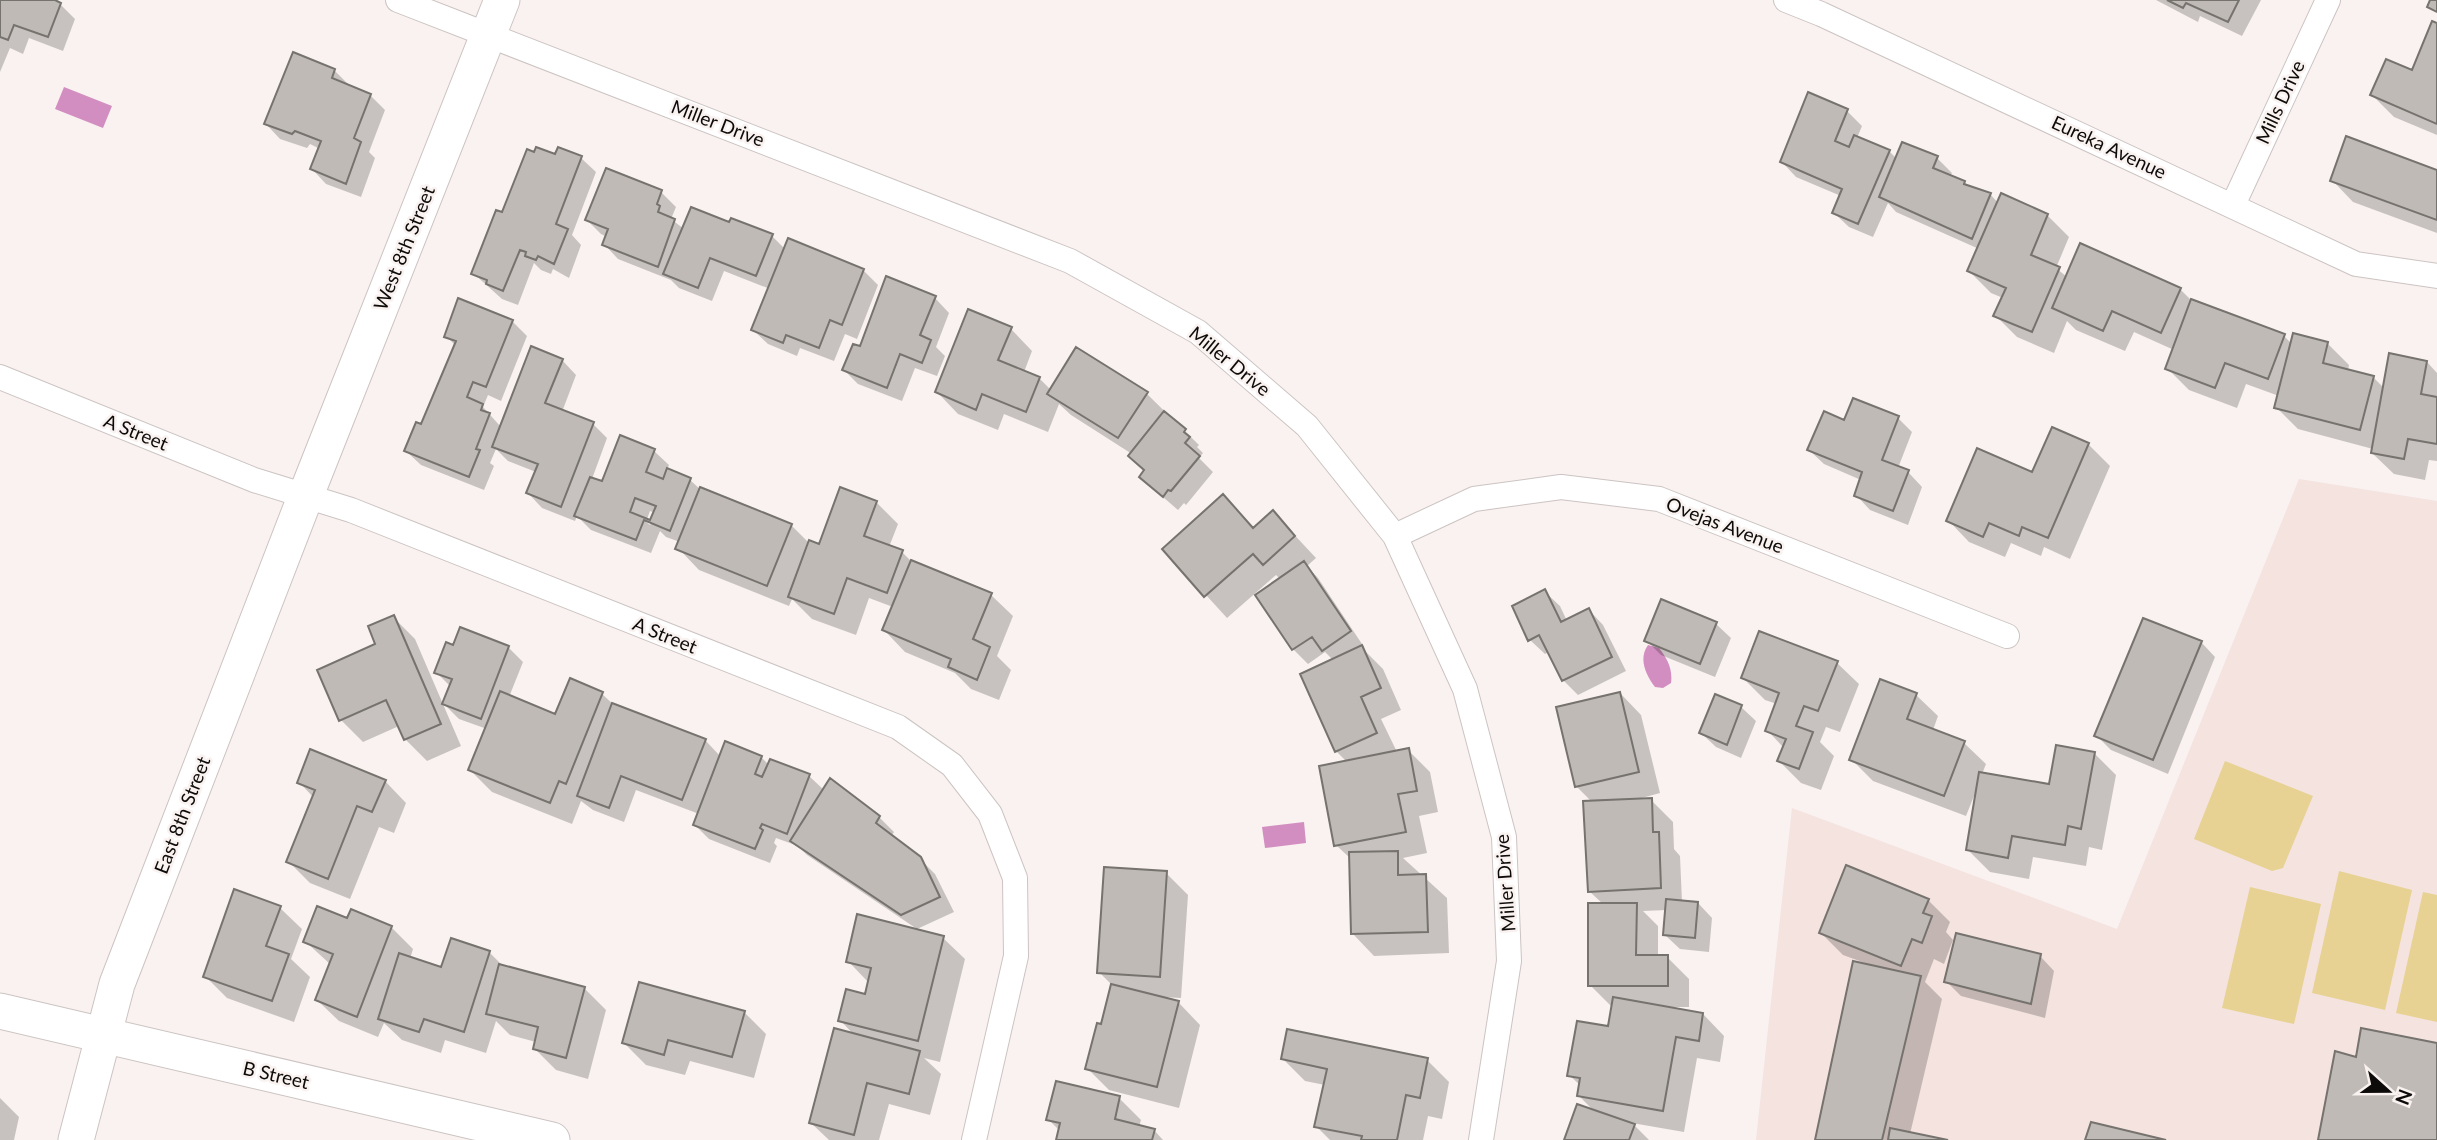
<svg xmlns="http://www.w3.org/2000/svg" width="2437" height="1140" font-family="Lato,sans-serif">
<rect width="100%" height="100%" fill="#f9f2f0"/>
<path fill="#f4e3df" d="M2299 479 2437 501V1140H1756L1792 808 2117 929Z"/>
<path fill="#e7d293" d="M2225 761 2313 796 2283 868 2272 871 2194 839Z
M2339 871 2412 890 2385 1010 2312 993Z
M2250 887 2321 904 2294 1024 2222 1008Z
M2423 892 2437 895V1022L2396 1013Z"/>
<path fill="#d38ec1" d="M64 87 112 106 103 128 55 109Z
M1648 645 1659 648C1667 658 1673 669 1671 683L1663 688 1655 687C1646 675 1638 659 1648 645Z
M1304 822 1306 843 1265 848 1262 827Z"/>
<path fill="#0003" fill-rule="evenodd" d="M0 0H50L60 4 75 19 63 51 29 38 23 54 10 48 0 72Z
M2156 0H2261L2242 36 2200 16 2198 22Z
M2437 25V135L2394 117 2372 95 2413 72Z
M334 70 349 85 370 95 385 110 369 152 375 158 361 197 326 184 312 169 320 149 310 144 307 148 280 139 266 124Z
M1809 94 1847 111 1862 126 1857 138 1889 151 1897 159 1937 158 1952 173 1950 176 1964 182 1970 188 1990 194 1999 204 2047 215 2069 237 2056 268 2067 277 2180 289 2193 302 2284 336 2292 344H2328L2349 365 2348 371 2373 377 2384 388 2427 362 2437 373V461L2429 460 2425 480 2394 474 2372 453 2373 449 2298 429 2276 407 2279 396 2246 384 2237 408 2189 390 2167 368 2174 350 2134 332 2125 351 2076 330 2067 321 2054 353 2017 337 1995 315 2003 298 1991 293 1969 271 1979 249 1896 212 1888 203 1873 237 1849 227 1834 213 1841 196 1796 177 1782 162Z
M556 157 581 158 596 172 572 235 581 245 569 278 553 269 551 274 541 270 534 263 518 305 502 299 473 273 503 214Z
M2437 172V233L2353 202 2332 180Z
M661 192 676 207 671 219 684 229 730 225 772 236 785 249 863 270 878 285 857 339 845 334 834 361 800 348 797 356 768 344 753 330 770 289 724 271 712 301 679 288 671 280 618 259 604 244 607 237 601 234 587 220Z
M935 298 949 313 936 347 945 356 937 376 915 368 902 401 858 384 844 370 861 349Z
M512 321 527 336 501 401 488 395 483 407 501 427 562 360 576 375 562 412 593 424 607 438 592 479 603 484 654 451 669 465 667 470 690 480 701 490 791 525 810 544 820 546 876 502 898 524 889 547 902 552 913 563 991 595 1013 616 997 656 1011 670 999 700 971 689 955 673 905 652 884 630 893 607 869 598 856 635 812 619 792 599 789 606 699 570 678 548 680 542 666 537 660 531 651 553 591 530 577 516 575 521 542 508 528 493 536 472 508 461 496 449 490 463 494 466 484 490 421 465 406 451 422 426 456 346 446 336ZM650 511 655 513 650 525 646 522Z
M1011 329 1032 351 1024 372 1039 378 1051 390 1146 393 1199 445 1197 447 1203 453 1199 458 1213 472 1186 505 1184 503 1178 510 1156 491 1145 471 1132 454 1071 415 1059 404 1048 432 1004 414 998 430 958 414 937 392Z
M1898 418 1912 432 1898 468 1908 472 1922 487 1908 525 1870 510 1856 495 1861 480 1824 464 1809 450 1845 422Z
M2088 444 2110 466 2070 559 2044 547 2041 556 2011 543 2005 557 1969 542 1948 520Z
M1273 512 1316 558 1307 566 1318 578 1364 647 1362 648 1383 669 1401 710 1381 719 1397 752 1408 750 1430 772 1438 812 1419 816 1427 853 1403 858 1447 898 1449 953 1374 956 1353 934 1351 859 1336 845 1347 762 1336 751 1333 660 1325 652 1308 664 1293 649 1280 579 1276 575 1227 618 1164 549 1254 529Z
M1545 592 1560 606 1567 621 1589 610 1603 625 1626 671 1578 695 1563 680 1549 652 1545 654 1530 640Z
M1662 601 1716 624 1731 638 1715 677 1661 655 1646 640Z
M393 617 415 639 461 746 427 761 405 739 399 726 363 742 341 720Z
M2201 642 2215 657 2168 774 2111 750 2097 736Z
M508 647 523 662 509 697 556 716 602 694 614 705 705 740 721 757H761L769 765 809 776 824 790 879 817 894 832 891 837 920 859 935 874 954 912 917 929 807 855 798 846 776 838 774 843 777 846 770 863 709 839 695 825 699 814 636 790 624 822 593 810 581 801 572 824 492 792 470 770 487 729 459 719 444 704 451 687 436 672 454 648Z
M1837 663 1859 684 1840 732 1826 727 1820 742 1834 756 1821 790 1801 783 1779 761 1784 748 1767 730 1777 704 1765 700 1743 678Z
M1620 693 1641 715 1660 793 1638 799 1651 800 1673 822 1674 849 1680 856 1682 902 1698 903 1712 918 1709 952 1680 949 1665 935 1667 910 1643 911 1658 926V957H1667L1689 979V1007H1672V1009L1703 1014 1724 1036 1720 1062 1697 1058 1684 1132 1632 1123 1649 1140H1566L1595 1112 1579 1096 1581 1086 1569 1075 1609 1028 1612 1007 1590 985 1603 904 1589 891 1593 803 1576 786Z
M1916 695 1938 716 1933 730 1964 743 1986 764 1982 774 2050 786 2094 753 2116 775 2102 850 2089 847 2086 866 2033 857 2029 879 1990 872 1968 850 1976 791 1966 816 1873 781 1851 759Z
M1741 707 1756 721 1741 758 1716 747 1701 733Z
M385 781 406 803 394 833 379 827 350 899 310 883 288 861 314 798 299 782Z
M1166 873 1188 895 1181 998 1162 997 1161 999 1179 1003 1200 1025 1179 1108 1109 1090 1087 1068 1102 1026 1112 985 1099 972Z
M1928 900 1950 922 1946 932 1953 940 1944 964 1934 959 1925 982 1942 999 1910 1134 1940 1140H1817L1865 963 1843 955 1821 933Z
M280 908 302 929 291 959 310 977 294 1022 227 998 205 976Z
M352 912 391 927 413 949 410 959 443 969 489 952 504 967 584 988 606 1010 588 1079 556 1070 535 1049 536 1042 510 1035 496 1021 486 1053 445 1040 441 1053 402 1040 384 1023 378 1037 339 1021 317 1000 331 965 305 941 348 921Z
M943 938 965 959 940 1062 924 1058 941 1074 930 1115 889 1104 879 1140H829L811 1123 855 1036 840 1020 866 996 869 983 848 961Z
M2040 956 2054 971 2045 1018 1961 996 1946 981Z
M744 1012 766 1034 754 1078 690 1061 685 1075 646 1065 624 1043Z
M1283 1059 1427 1060 1449 1082 1442 1119 1428 1116 1423 1140H1330L1316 1126 1325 1085 1305 1081Z
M0 1098 19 1117 14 1140H0Z
M1119 1098 1141 1120 1139 1127 1154 1130 1163 1140H1058L1060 1131 1048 1119Z"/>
<path fill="#bfbab6" stroke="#76726d" stroke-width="2" fill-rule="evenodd" d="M0 0H55L61 3 48 37 14 25 8 40 0 37Z
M2167 0H2239L2228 22 2186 3 2183 8Z
M2430 0H2437V12L2427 7Z
M2432 21 2437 23V124L2370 95 2386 59 2412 70Z
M293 52 335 69 332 78 371 94 354 138 361 142 346 184 310 169 321 141 295 131 292 134 264 124Z
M1808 92 1848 109 1835 141 1849 147 1854 135 1890 150 1858 224 1832 213 1842 189 1780 162Z
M2346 136 2437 170V220L2330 181Z
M1902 142 1938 156 1933 168 1965 181 1964 184 1991 193 1972 239 1879 197Z
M536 147 555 154 558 147 582 156 556 224 568 229 554 264 538 256 536 260 525 256 526 252 520 250 503 291 486 284 487 280 471 274 496 210 502 212 527 149 534 152Z
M606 168 662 190 657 204 660 206 658 212 675 219 658 267 602 245 608 229 585 220Z
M2001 193 2048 214 2031 255 2060 267 2032 332 1993 316 2006 288 1967 271Z
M691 207 729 222 731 218 773 234 756 276 710 258 698 288 663 274Z
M788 238 864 269 842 325 830 320 819 348 786 335 783 343 751 330Z
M2080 243 2181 288 2161 333 2112 311 2103 331 2052 308Z
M886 276 936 296 920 335 931 340 922 363 900 354 887 388 842 370 853 344 860 346Z
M458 298 513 320 486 387 473 382 467 397 483 404 481 410 490 413 476 449 480 450 469 477 404 451 416 422 421 424 456 341 444 337Z
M2191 299 2285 334 2268 379 2225 363 2215 388 2165 369Z
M968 309 1012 327 998 360 1040 377 1026 412 982 394 976 410 935 392Z
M2293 333 2328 342 2323 363 2374 376 2360 430 2274 408Z
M531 346 563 359 545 403 594 422 561 507 526 493 538 464 492 447Z
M1076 347 1148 392 1118 438 1047 394Z
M2389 353 2427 361 2421 394 2437 397V444L2408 439 2404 459 2371 453Z
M1853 398 1899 416 1882 460 1909 470 1893 511 1854 496 1862 472 1807 450 1824 411 1844 420Z
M1164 411 1186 429 1184 432 1190 437 1185 443 1200 456 1171 491 1168 490 1163 497 1139 477 1144 470 1128 456Z
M2052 427 2089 443 2048 538 2022 527 2019 536 1989 523 1983 537 1946 521 1977 448 2032 472Z
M620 435 655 449 646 472 663 479 667 468 691 478 670 531 644 520 636 540 574 516 590 477 602 481ZM635 498 656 506 650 520 630 512Z
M700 487 792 524 767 586 675 549Z
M840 487 877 501 864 536 903 550 887 593 847 578 834 614 788 597 809 540 819 544Z
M1223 494 1253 528 1273 510 1295 536 1263 565 1253 554 1204 597 1162 549Z
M911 560 992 593 973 639 990 647 977 680 948 667 951 659 882 630Z
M1304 561 1351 631 1322 651 1312 637 1292 650 1255 595Z
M1545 589 1561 622 1589 608 1612 657 1562 681 1539 635 1528 641 1512 606Z
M1661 599 1717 622 1700 664 1644 641Z
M394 615 441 724 404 740 386 700 339 721 317 670 375 644 368 626Z
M2143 618 2202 641 2153 760 2094 736Z
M460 627 509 646 481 719 442 704 452 679 434 673 446 642 453 645Z
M1759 631 1838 661 1818 711 1804 706 1796 726 1813 732 1799 769 1777 761 1786 739 1765 731 1779 693 1741 678Z
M1362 645 1381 688 1361 697 1377 733 1335 752 1300 674Z
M570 678 603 692 566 784 559 781 550 803 468 770 500 691 555 714Z
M1880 679 1917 693 1907 719 1965 741 1944 796 1849 760Z
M1620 692 1639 772 1575 787 1556 707Z
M1715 694 1742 705 1727 745 1699 733Z
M612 703 706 739 682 800 621 776 609 808 577 796Z
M725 741 762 756 755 774 762 777 770 759 810 774 787 834 762 824 760 828 763 830 755 849 693 825Z
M2056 745 2095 752 2081 829 2068 826 2065 845 2012 836 2008 858 1966 850 1979 772 2049 784Z
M1409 748 1417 791 1398 794 1406 832 1334 846 1319 766Z
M310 749 386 780 372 812 357 806 328 879 286 862 315 790 297 783Z
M830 778 880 816 876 823 921 857 940 897 901 915 790 841Z
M1652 798 1653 832H1659L1661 888 1588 892 1583 801Z
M1398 851V875L1426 874 1428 932 1351 934 1349 852Z
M1846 865 1929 899 1923 913 1932 916 1922 943 1912 939 1901 966 1819 933Z
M1104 867 1167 871 1160 977 1097 973Z
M234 889 281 906 266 946 289 954 272 1001 203 977Z
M1666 899 1698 902 1695 938 1663 935Z
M1588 903H1637L1636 955H1668V986H1588Z
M317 906 347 918 351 909 392 926 357 1017 315 1000 333 954 303 942Z
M857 914 944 936 918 1041 838 1021 846 989 865 994 871 968 846 962Z
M1956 933 2041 954 2031 1004 1944 982Z
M451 938 490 951 464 1032 424 1019 419 1032 378 1019 399 953 441 967Z
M1853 961 1921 976 1882 1140H1815Z
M499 964 585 987 566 1058 533 1049 538 1027 486 1014Z
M639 982 745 1011 732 1057 668 1040 664 1055 622 1043Z
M1111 984 1179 1001 1157 1087 1085 1069 1097 1023 1101 1024Z
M1613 997 1703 1013 1699 1041 1676 1037 1663 1111 1577 1096 1580 1078 1567 1076 1577 1021 1608 1026Z
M834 1028 920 1051 909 1094 867 1083 854 1135 809 1123Z
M2361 1028 2437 1043V1140H2318L2335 1051 2356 1057Z
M1287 1029 1428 1058 1420 1098 1406 1095 1397 1140H1361L1362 1136 1314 1127 1327 1069 1281 1059Z
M1056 1081 1120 1096 1115 1119 1155 1129 1152 1140H1056L1060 1123 1046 1120Z
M1577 1104 1635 1124 1629 1140H1564Z
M2091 1122 2166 1140H2085Z
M1890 1128 1948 1140H1888Z"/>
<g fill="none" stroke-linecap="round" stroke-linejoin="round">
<defs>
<path id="street" d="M398 0 1070 261 1198 332 1307 426 1395 536 1465 689 1504 837 1509 961 1481 1140
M1786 0 1821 14 2356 264 2437 276
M2233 205 2328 0
M0 377 254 480 351 510 898 727 952 765 990 814 1015 878 1016 956 974 1140
M1395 536 1474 499 1561 487 1659 499 2007 636"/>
<path id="secondary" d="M0 1011 552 1140
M76 1140 117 984 306 495 502 0"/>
</defs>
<use href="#street" stroke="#ccc4c2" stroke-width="26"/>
<use href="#secondary" stroke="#ccc4c2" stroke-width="37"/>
<use href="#street" stroke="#fff" stroke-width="24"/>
<use href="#secondary" stroke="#fff" stroke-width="35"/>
</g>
<g text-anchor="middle" stroke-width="5" stroke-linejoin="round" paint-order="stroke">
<g font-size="19" fill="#0d0b0a" stroke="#f9f2f0">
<text transform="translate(2280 102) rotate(-65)" y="7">Mills Drive</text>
<text transform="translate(718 123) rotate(21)" y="7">Miller Drive</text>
<text transform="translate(2109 147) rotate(25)" y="7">Eureka Avenue</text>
<text transform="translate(404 248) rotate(-68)" y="7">West 8th Street</text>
<text transform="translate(1230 361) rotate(39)" y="7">Miller Drive</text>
<text transform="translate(136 432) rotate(22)" y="7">A Street</text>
<text transform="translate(1725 525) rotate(21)" y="7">Ovejas Avenue</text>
<text transform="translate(665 635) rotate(22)" y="7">A Street</text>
<text transform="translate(182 815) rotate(-69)" y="7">East 8th Street</text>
<text transform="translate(1505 883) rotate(-94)" y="7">Miller Drive</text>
<text transform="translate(276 1075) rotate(13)" y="7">B Street</text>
</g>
</g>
<g transform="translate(2388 1091) rotate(111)" stroke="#f9f2f0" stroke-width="5" paint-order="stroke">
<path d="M0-5L12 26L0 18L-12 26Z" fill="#0d0b0a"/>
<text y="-10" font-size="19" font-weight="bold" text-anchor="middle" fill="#0d0b0a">N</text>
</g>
</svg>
